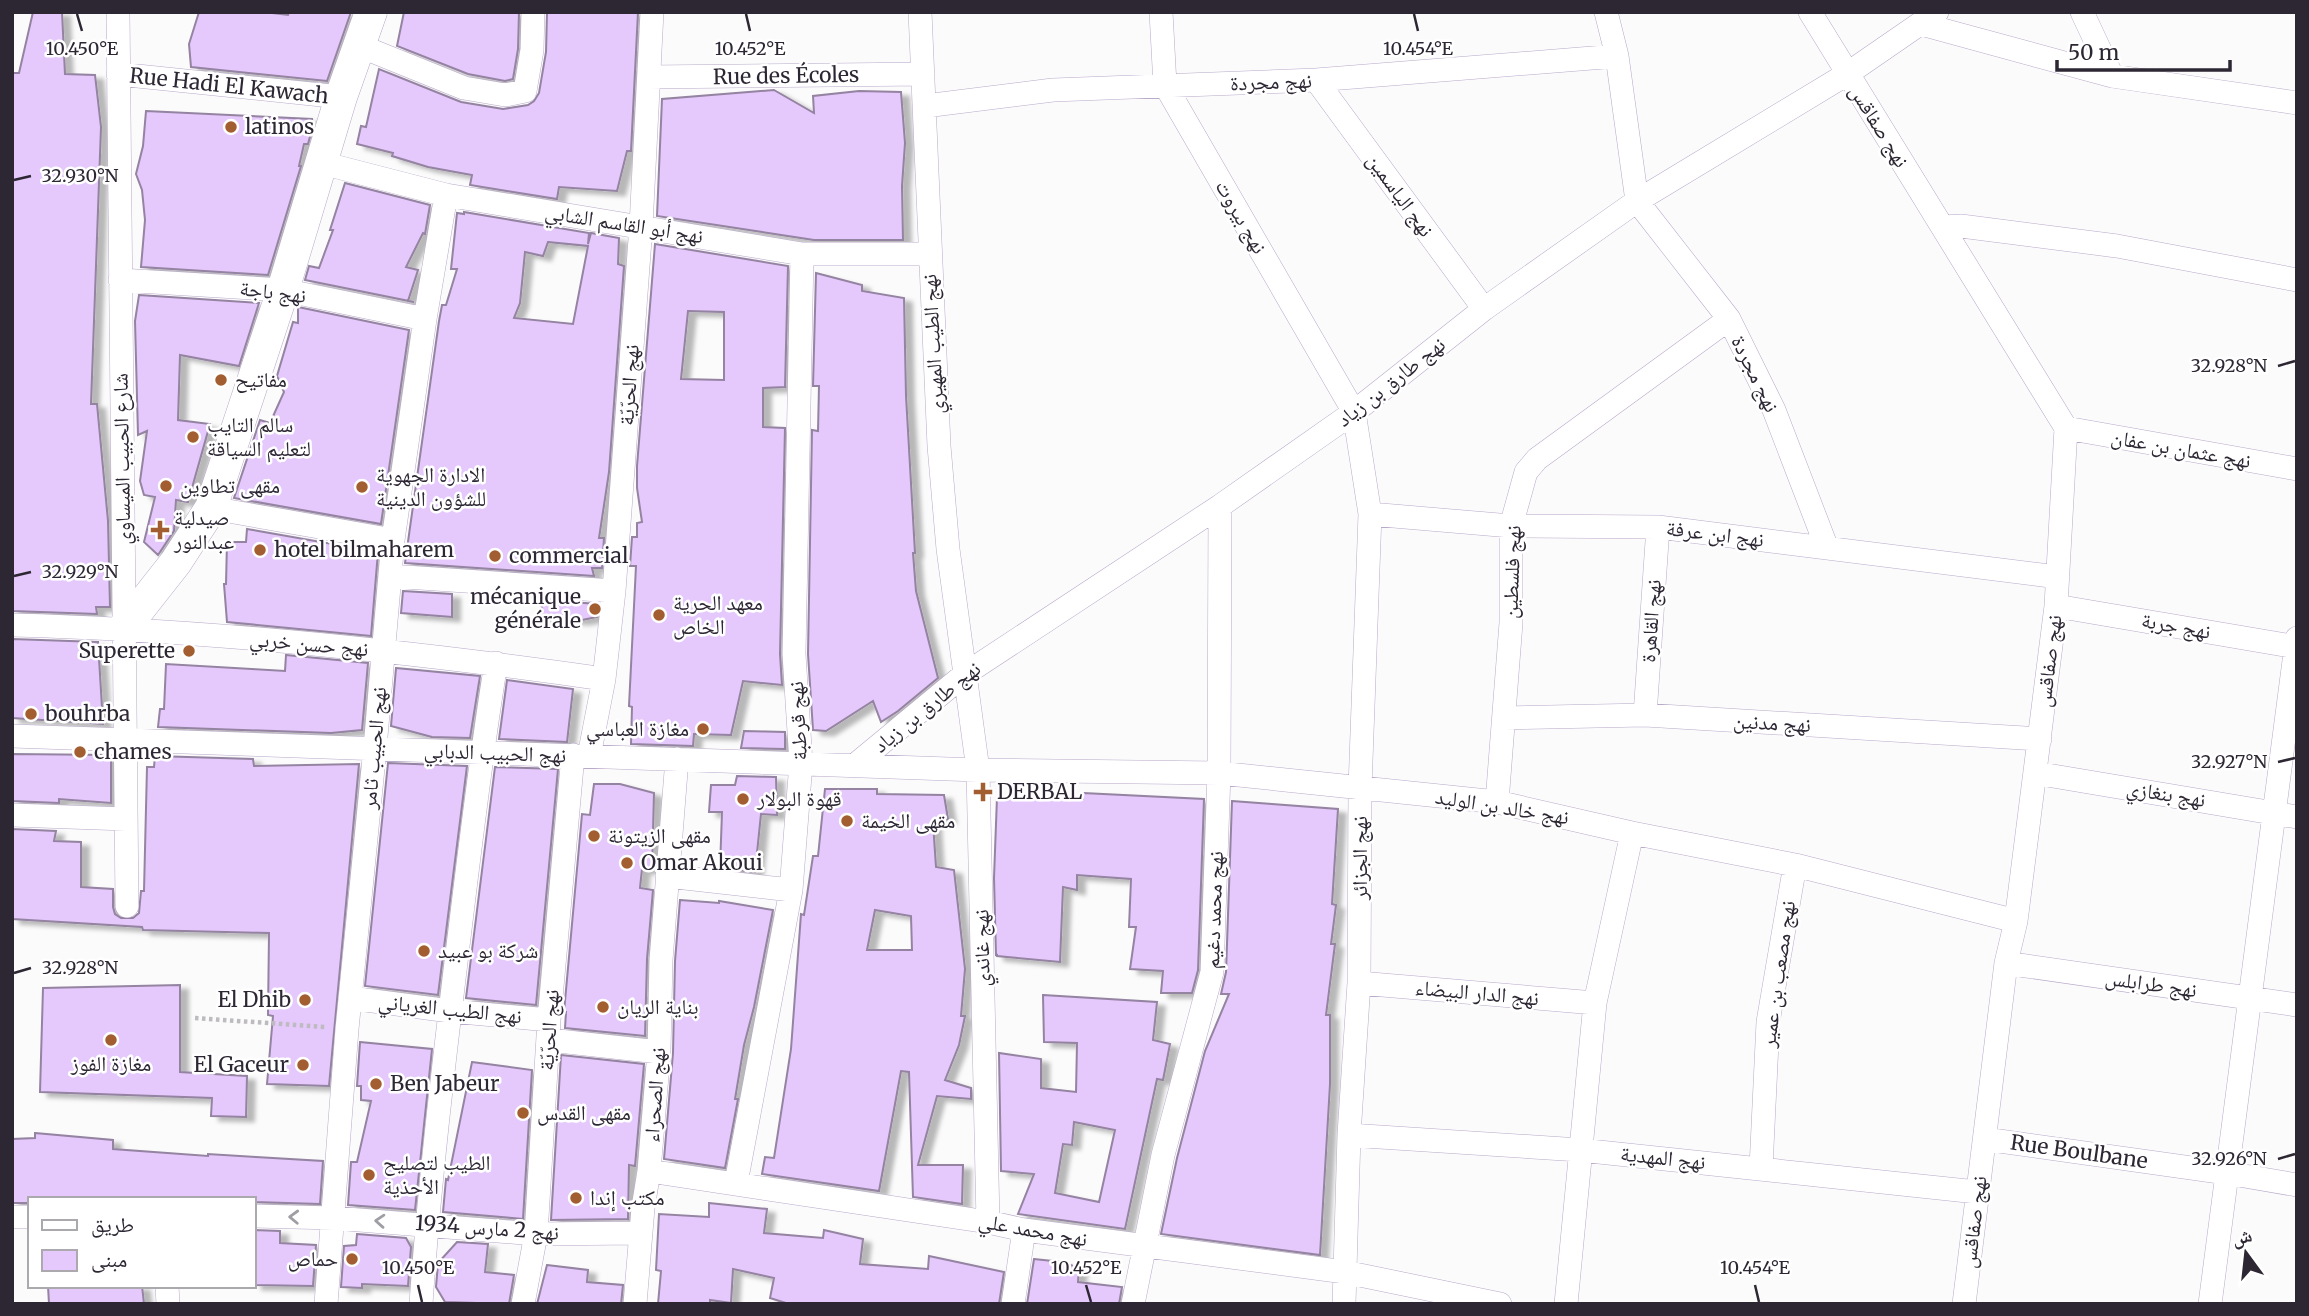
<svg xmlns="http://www.w3.org/2000/svg" width="2309" height="1316" font-family="Merriweather,'Noto Naskh Arabic',serif">
<defs>
<filter id="shadow"><feDropShadow dx="8" dy="4.5" stdDeviation="2" flood-color="#0004"/></filter>
</defs>
<rect width="100%" height="100%" fill="#fbfbfb"/>
<path fill="#e5c8fc" stroke="#9483a1" stroke-width="2" fill-rule="evenodd" filter="url(#shadow)" d="M33 12H62L65 74 95 75 101 127 91 404H97L108 521 110 607H96L97 614 12 611V73H19Z
M199 12H264L288 15 289 12H351L327 81 191 67 189 44Z
M404 12H519L518 49 513 79 505 81 468 74 397 46Z
M547 12H638L631 151H627L617 191 559 187 557 199 470 185 472 175 428 167 392 156 393 153 357 144 361 126 366 127 379 69 461 102 503 109 528 105 534 101 539 93 546 52Z
M774 90 814 113 813 96 859 91 901 92 905 143 902 186 903 240H814L657 216 662 99Z
M146 111 312 119 313 125 308 144H304L299 166H301L268 275 141 267 145 220 142 190 136 174 143 146Z
M345 183 430 205 425 234 423 233 406 267 418 270 408 301 414 302 305 280 309 266 319 268 333 230H330Z
M464 212 589 233 588 244 591 233 619 238 618 264 624 266 609 472 599 538H604L602 568H592L594 576 405 563 439 321 442 305H446L457 269H451L457 213 464 214ZM548 242 588 246 573 324 514 318 520 303 525 252 543 256Z
M655 244 788 266 785 387 763 388V427L785 428 780 654 782 685 743 681 731 735 694 734 693 746 631 744 632 707 629 706 636 566H630L632 537H637V523L642 522 637 488V466ZM688 311 724 312V380L681 379Z
M816 273 862 285V291L904 298 906 396 915 553H913L916 591 938 678 898 711 881 722 873 701 826 731 813 730 808 654 812 430 818 431 819 386H813Z
M139 295 259 303 239 366 180 355 178 420 210 424 188 502 176 500 174 531 158 555 144 542 155 497 144 495 140 481 147 431 138 435 135 321Z
M298 307 409 330 381 524 234 498 260 420 270 423 284 392 277 376 293 322 298 323Z
M247 529 378 552 371 636 227 622 224 584H226L227 542H246Z
M403 591 452 594V617L401 613Z
M542 600 598 604 597 617 582 620 541 617Z
M12 639 98 642 103 724 12 718Z
M286 655 368 663 362 730 331 733 158 727 160 709H164L166 664 285 671Z
M396 668 480 676 470 738 432 737 391 726Z
M507 680 573 689 567 742 499 739Z
M744 731 785 732V749L741 748Z
M12 754 111 755V803L59 799V803L12 801Z
M155 756 253 759 254 766 359 764 329 1086 267 1084 273 1016 268 1015 269 933 143 930 142 927 12 919V829L56 831 54 841 81 842V887L113 889V907L115 914 121 918H133L139 913 141 891H144L147 767H154Z
M388 763 467 766 438 995 365 986Z
M495 767 558 769 536 1005 466 998Z
M737 776 776 777 777 815 761 814 755 872 720 868 722 812H709L711 785H735Z
M594 784H620L654 793 652 869H642L640 888 653 890 647 959 645 1036 565 1028 566 1012H564L582 814 590 815Z
M825 789H877V794L944 795 948 819 933 823 936 867 954 870 965 969 961 1016H965L959 1045 945 1080 971 1088V1099L937 1096 918 1165H963L962 1204 913 1197 909 1072 901 1071 879 1191 762 1174 765 1157 774 1158 791 1049 801 914 804 915 813 856H818ZM875 910 911 916 912 950H867Z
M1083 793 1204 799 1198 970 1192 993H1161L1163 971 1130 969 1136 927H1129L1131 879 1077 875V890L1063 887 1060 962 997 956V954L996 956 994 878 997 797 1083 799Z
M1232 801 1338 809 1332 904 1336 905 1331 944H1335L1326 1015H1330V1084L1320 1255 1161 1234 1177 1158 1205 1051 1229 994H1221L1226 972Z
M680 900 719 903V901L773 910 754 1007 744 1045 735 1099H738L725 1168 664 1159 673 1053 675 961Z
M180 985V1072L247 1076 246 1117 211 1116 212 1098 40 1092 43 988Z
M1043 995 1157 1002 1153 1040 1170 1044 1163 1080 1157 1079 1125 1229 1018 1214 1034 1174 1001 1171 999 1053 1041 1059V1088L1076 1092 1077 1043 1044 1042ZM1074 1122 1115 1130 1099 1202 1055 1193 1063 1144 1072 1145Z
M360 1042 432 1049 415 1210 348 1205 351 1162H357L371 1101 361 1100V1086H357Z
M561 1055 644 1064 635 1166 629 1165 628 1219 551 1220Z
M472 1062 532 1070 523 1219 443 1212 446 1179 448 1180Z
M35 1133 113 1140V1149L208 1156V1154L323 1161 320 1204 254 1202V1199H30V1203H12V1139L35 1138Z
M709 1203 767 1209 764 1233 823 1238 824 1230 863 1239 860 1264 928 1269 929 1256 1004 1272 999 1304H789L770 1298 774 1278 733 1269 731 1303 710 1300V1304H658L661 1271 656 1270 659 1214 709 1217Z
M254 1230 280 1231V1243L316 1245 313 1286 254 1285Z
M357 1234 406 1238 411 1247 408 1286 362 1284V1288L341 1287 344 1246 356 1245Z
M457 1242 488 1244 485 1272 514 1275 509 1304 445 1302 436 1287 438 1263Z
M1034 1259 1062 1262 1079 1268 1078 1282 1122 1287 1119 1304H1027Z
M547 1265 588 1270 587 1282 623 1285 621 1304H537Z
M48 1286H142L144 1304H49Z"/>
<g fill="none" stroke-linecap="round" stroke-linejoin="round">
<defs>
<path id="street" d="M118 12 127 906
M920 12 939 446 948 549 978 770 988 1222
M1161 12 1165 85 1354 412 1370 514 1360 788 1359 983 1349 1135 1344 1304
M1606 12 1617 56
M1810 12 2066 428 2056 606 2016 921 2006 963 1964 1304
M2082 12 2112 76
M1921 24 2112 76 2297 103
M360 46 464 88 505 95 525 91 532 50 533 12
M118 74 341 97
M649 77 923 74
M1316 80 1484 309
M925 106 1053 90 1316 80 1617 56 1637 201 1729 319 1774 410 1827 548
M322 163 446 195 802 254H929
M1943 227 1961 226 2117 246 2297 280
M120 280 283 290 425 319
M2066 428 2297 469
M211 508 393 540
M1370 514 1511 526 1658 527 2058 577
M390 576 614 591
M2056 606 2297 647
M12 625C211 630 408 651 604 679
M1645 715 1658 527
M1505 718 1645 715 2040 739
M12 736 978 770 1219 773 1497 802 1632 833 1795 865 2016 921
M589 756 604 679 614 591 641 226 652 12
M855 765 965 674 1220 506 1354 412 1484 309 1637 201 1847 74 1937 12
M2035 773 2297 817
M1497 802 1511 623V526L1526 472 1537 459 1729 319
M12 815 126 819
M667 876 791 890
M2006 963 2297 1005
M1359 983 1595 1003
M350 998 450 1011 549 1020
M549 1040 659 1052
M1349 1135 1580 1150 1977 1192
M1985 1139 2227 1173 2297 1185
M1761 1168 1768 1022 1795 865
M649 1171 988 1222 1024 1230 1345 1272 1500 1304
M736 1183 791 890 801 763 794 654 802 254
M254 1216 334 1218 536 1234 640 1233
M12 1217H30
M167 1286 168 1304
M326 1304 347 1029 375 748 393 540 425 319 446 195
M421 1304C429 1187 443 1070 457 954 469 857 480 760 496 663
M523 1304 536 1234 549 1020 573 755
M635 1304 643 1208 649 1171 659 1052 661 960 677 759
M1013 1304 1024 1230
M1133 1304 1163 1155 1212 972 1219 773 1220 506
M1566 1304 1595 1003 1632 833
M2210 1304 2297 638"/>
<path id="secondary" d="M124 628 176 562 211 508 283 290 341 97 371 12"/>
</defs>
<use href="#street" stroke="#b9a9ca" stroke-width="24"/>
<use href="#secondary" stroke="#b9a9ca" stroke-width="33"/>
<path stroke="#bdbbbf" stroke-width="4.5" stroke-dasharray="3.5 3.5" stroke-linecap="butt" d="M12 1008H13
M195 1018 325 1027"/>
<use href="#street" stroke="#fff" stroke-width="23"/>
<use href="#secondary" stroke="#fff" stroke-width="32"/>
</g>
<defs><path id="oneway-chevron" d="M-2-3.5L2.5 0L-2 3.5" fill="none" stroke-width="1.6" stroke-linecap="round" stroke-linejoin="round" transform="scale(1.75)"/></defs>
<g stroke="#a09ea4">
<use href="#oneway-chevron" transform="translate(294 1217) rotate(-178)"/>
<use href="#oneway-chevron" transform="translate(380 1221) rotate(-176)"/>
</g>
<path fill="none" stroke="#2d2734" stroke-width="2.5" d="M77 14 82 31M746 14 750 31M1414 14 1418 31M14 180 31 176M2278 366 2295 361M14 576 31 572M2278 762 2295 758M14 973 31 968M2278 1159 2295 1154M418 1285 422 1302M1086 1285 1091 1302M1755 1285 1759 1302"/>
<g fill="#a25e30" stroke="#fff" stroke-width="2.5">
<circle cx="231" cy="127" r="7"/>
<circle cx="221" cy="380" r="7"/>
<circle cx="193" cy="437" r="7"/>
<circle cx="166" cy="486" r="7"/>
<circle cx="362" cy="487" r="7"/>
<path d="M156.5 519.5h7v7h7v7h-7v7h-7v-7h-7v-7h7z"/>
<circle cx="260" cy="550" r="7"/>
<circle cx="495" cy="556" r="7"/>
<circle cx="595" cy="609" r="7"/>
<circle cx="659" cy="615" r="7"/>
<circle cx="189" cy="651" r="7"/>
<circle cx="31" cy="714" r="7"/>
<circle cx="703" cy="729" r="7"/>
<circle cx="80" cy="752" r="7"/>
<path d="M979.5 781.5h7v7h7v7h-7v7h-7v-7h-7v-7h7z"/>
<circle cx="743" cy="799" r="7"/>
<circle cx="847" cy="821" r="7"/>
<circle cx="594" cy="836" r="7"/>
<circle cx="627" cy="863" r="7"/>
<circle cx="424" cy="951" r="7"/>
<circle cx="305" cy="1000" r="7"/>
<circle cx="603" cy="1007" r="7"/>
<circle cx="111" cy="1040" r="7"/>
<circle cx="303" cy="1065" r="7"/>
<circle cx="376" cy="1084" r="7"/>
<circle cx="523" cy="1113" r="7"/>
<circle cx="369" cy="1175" r="7"/>
<circle cx="576" cy="1198" r="7"/>
<circle cx="352" cy="1259" r="7"/>
</g>
<g text-anchor="middle" stroke-width="5" stroke-linejoin="round" paint-order="stroke">
<g font-size="21" fill="#2d2734" stroke="#fff">
<text transform="translate(786 76) rotate(-1)" y="7">Rue des Écoles</text>
<text transform="translate(1271 82) rotate(-2)" y="7">نهج مجردة</text>
<text transform="translate(229 86) rotate(6)" y="7">Rue Hadi El Kawach</text>
<text transform="translate(1879 126) rotate(58)" y="7">نهج صفاقس</text>
<text transform="translate(1400 195) rotate(54)" y="7">نهج الياسمين</text>
<text transform="translate(1241 217) rotate(60)" y="7">نهج بيروت</text>
<text transform="translate(624 224) rotate(9)" y="7">نهج أبو القاسم الشابي</text>
<text transform="translate(273 292) rotate(7)" y="7">نهج باجة</text>
<text transform="translate(933 344) rotate(-93)" y="7">نهج الطيب المهيري</text>
<text transform="translate(1755 374) rotate(64)" y="7">نهج مجردة</text>
<text transform="translate(1391 382) rotate(-38)" y="7">نهج طارق بن زياد</text>
<text transform="translate(629 385) rotate(-86)" y="7">نهج الحرّيّة</text>
<text transform="translate(2181 449) rotate(10)" y="7">نهج عثمان بن عفان</text>
<text transform="translate(122 459) rotate(-91)" y="7">شارع الحبيب الميساوي</text>
<text transform="translate(1715 534) rotate(7)" y="7">نهج ابن عرفة</text>
<text transform="translate(1512 572) rotate(-88)" y="7">نهج فلسطين</text>
<text transform="translate(1651 621) rotate(-86)" y="7">نهج القاهرة</text>
<text transform="translate(2176 626) rotate(10)" y="7">نهج جربة</text>
<text transform="translate(309 644) rotate(5)" y="7">نهج حسن خربي</text>
<text transform="translate(2049 661) rotate(-83)" y="7">نهج صفاقس</text>
<text transform="translate(927 707) rotate(-39)" y="7">نهج طارق بن زياد</text>
<text transform="translate(798 721) rotate(-93)" y="7">نهج قرطبة</text>
<text transform="translate(1772 723) rotate(3)" y="7">نهج مدنين</text>
<text transform="translate(374 748) rotate(-85)" y="7">نهج الحبيب ثامر</text>
<text transform="translate(495 753) rotate(2)" y="7">نهج الحبيب الدبابي</text>
<text transform="translate(2166 794) rotate(9)" y="7">نهج بنغازي</text>
<text transform="translate(1502 807) rotate(9)" y="7">نهج خالد بن الوليد</text>
<text transform="translate(1360 858) rotate(-90)" y="7">نهج الجزائر</text>
<text transform="translate(1214 910) rotate(-88)" y="7">نهج محمد دغيم</text>
<text transform="translate(982 948) rotate(-91)" y="7">نهج غاندي</text>
<text transform="translate(1778 974) rotate(-82)" y="7">نهج مصعب بن عمير</text>
<text transform="translate(2151 984) rotate(8)" y="7">نهج طرابلس</text>
<text transform="translate(1477 993) rotate(5)" y="7">نهج الدار البيضاء</text>
<text transform="translate(450 1009) rotate(6)" y="7">نهج الطيب الغرياني</text>
<text transform="translate(549 1030) rotate(-86)" y="7">نهج الحرّيّة</text>
<text transform="translate(655 1095) rotate(-86)" y="7">نهج الصحراء</text>
<text transform="translate(2079 1152) rotate(8)" y="7">Rue Boulbane</text>
<text transform="translate(1663 1158) rotate(6)" y="7">نهج المهدية</text>
<text transform="translate(1974 1222) rotate(-83)" y="7">نهج صفاقس</text>
<text transform="translate(487 1228) rotate(4)" y="7">نهج 2 مارس 1934</text>
<text transform="translate(1033 1230) rotate(10)" y="7">نهج محمد علي</text>
</g>
<g font-size="21" fill="#2d2734" stroke="#fff" text-anchor="start">
<text x="245" y="134">latinos</text>
<text x="235" y="387">مفاتيح</text>
<text x="207" y="432">سالم التايب<tspan x="207" dy="24">لتعليم السياقة</tspan></text>
<text x="376" y="482">الادارة الجهوية<tspan x="376" dy="24">للشؤون الدينية</tspan></text>
<text x="180" y="493">مقهى تطاوين</text>
<text x="174" y="525">صيدلية<tspan x="174" dy="24">عبدالنور</tspan></text>
<text x="274" y="557">hotel bilmaharem</text>
<text x="509" y="563">commercial</text>
<text x="581" y="604" text-anchor="end">mécanique<tspan x="581" dy="24">générale</tspan></text>
<text x="673" y="610">معهد الحرية<tspan x="673" dy="24">الخاص</tspan></text>
<text x="175" y="658" text-anchor="end">Superette</text>
<text x="45" y="721">bouhrba</text>
<text x="689" y="736" text-anchor="end">مغازة العباسي</text>
<text x="94" y="759">chames</text>
<text x="997" y="799">DERBAL</text>
<text x="757" y="806">قهوة البولار</text>
<text x="861" y="828">مقهى الخيمة</text>
<text x="608" y="843">مقهى الزيتونة</text>
<text x="641" y="870">Omar Akoui</text>
<text x="438" y="958">شركة بو عبيد</text>
<text x="291" y="1007" text-anchor="end">El Dhib</text>
<text x="617" y="1014">بناية الريان</text>
<text x="111" y="1071" text-anchor="middle">مغازة الفوز</text>
<text x="289" y="1072" text-anchor="end">El Gaceur</text>
<text x="390" y="1091">Ben Jabeur</text>
<text x="537" y="1120">مقهى القدس</text>
<text x="383" y="1170">الطيب لتصليح<tspan x="383" dy="24">الأحذية</tspan></text>
<text x="590" y="1205">مكتب إندا</text>
<text x="338" y="1266" text-anchor="end">حماص</text>
</g>
</g>
<g font-size="18" text-anchor="middle" fill="#2d2734" stroke="#fff" stroke-width="5" stroke-linejoin="round" paint-order="stroke">
<text x="1418" y="55">10.454°E</text>
<text x="82" y="55">10.450°E</text>
<text x="750" y="55">10.452°E</text>
<text x="80" y="182">32.930°N</text>
<text x="2229" y="372">32.928°N</text>
<text x="80" y="578">32.929°N</text>
<text x="2229" y="768">32.927°N</text>
<text x="80" y="974">32.928°N</text>
<text x="2229" y="1165">32.926°N</text>
<text x="418" y="1274">10.450°E</text>
<text x="1086" y="1274">10.452°E</text>
<text x="1755" y="1274">10.454°E</text>
</g>
<rect width="2309" height="1316" fill="none" stroke="#2d2734" stroke-width="28"/>
<rect x="28" y="1197" width="228" height="91" fill="#ffffff" stroke="#aba9ae" stroke-width="2"/>
<rect x="42" y="1220" width="35" height="10" fill="#ffffff" stroke="#aba9ae" stroke-width="2"/>
<text x="91" y="1232" font-size="21" fill="#2d2734">طريق</text>
<rect x="42" y="1250" width="35" height="21" fill="#e5c8fc" stroke="#aba9ae" stroke-width="2"/>
<text x="91" y="1267" font-size="21" fill="#2d2734">مبنى</text>
<g transform="translate(2246 1253) rotate(345)" stroke="#ffffff" stroke-width="5" paint-order="stroke">
<path d="M0-5L12 26L0 18L-12 26Z" fill="#2d2734"/>
<text y="-10" font-size="19" font-weight="bold" text-anchor="middle" fill="#2d2734">ش</text>
</g>
<path d="M2057 60v10h173v-10" fill="none" stroke="#2d2734" stroke-width="3.5"/>
<text x="2068" y="60" font-size="21" fill="#2d2734" stroke="#ffffff" stroke-width="5" paint-order="stroke">50 m</text>
</svg>
